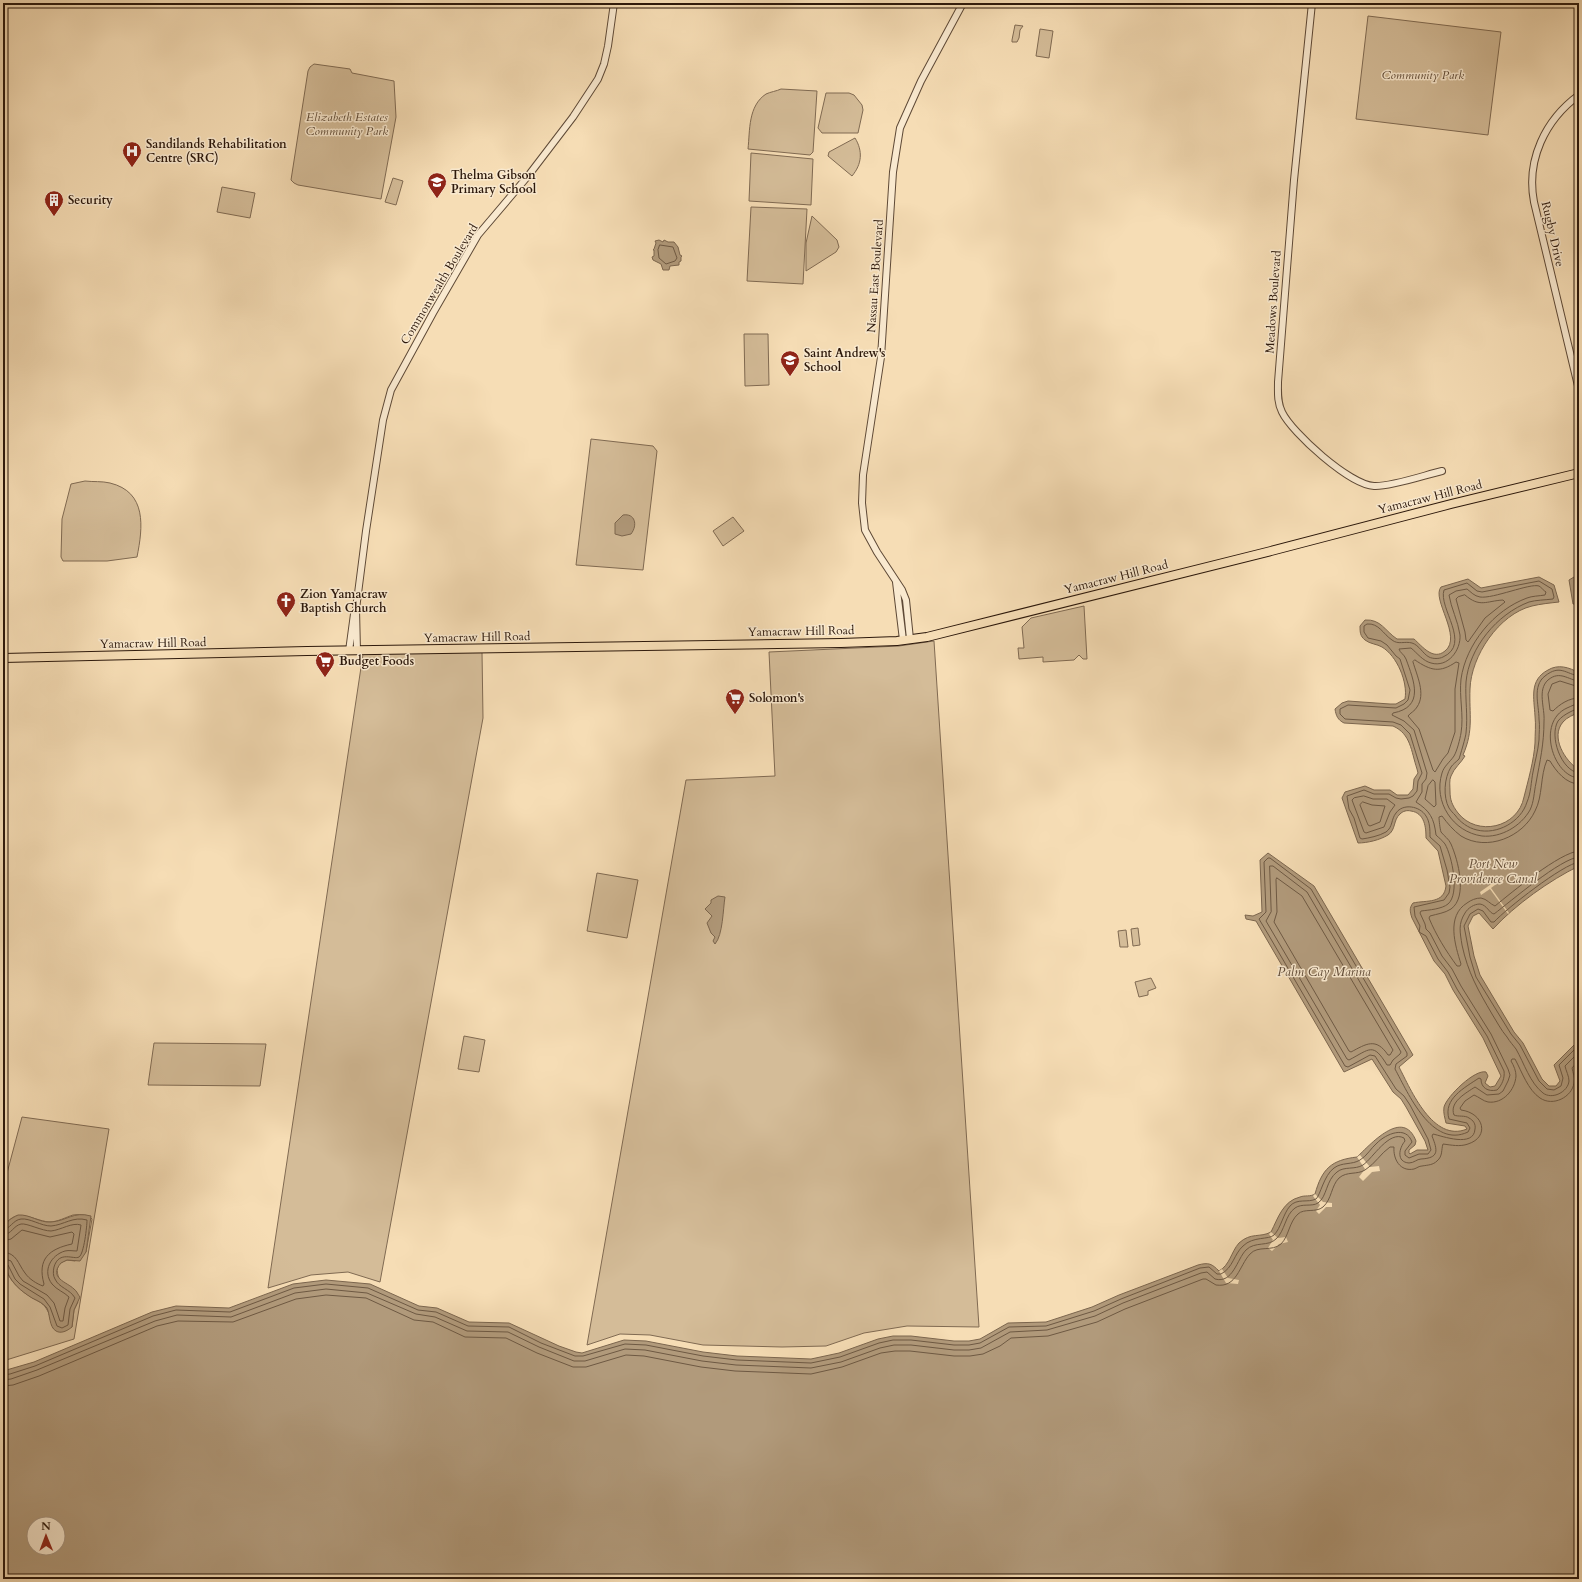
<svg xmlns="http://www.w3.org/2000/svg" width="1582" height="1582" font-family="Cardo,serif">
<rect width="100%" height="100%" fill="#f6ddb5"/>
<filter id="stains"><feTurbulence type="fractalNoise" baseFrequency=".005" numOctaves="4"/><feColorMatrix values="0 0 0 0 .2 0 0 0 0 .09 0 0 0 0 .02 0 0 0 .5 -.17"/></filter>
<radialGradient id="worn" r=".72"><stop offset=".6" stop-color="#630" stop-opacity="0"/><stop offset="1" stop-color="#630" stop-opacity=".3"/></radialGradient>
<path fill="#d4bc98" stroke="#806a52" d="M1368 16 1501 32 1488 135 1356 119Z
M1015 25 1023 26 1020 30 1019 38 1017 42H1012V40Z
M1040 29 1053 31 1049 58 1036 56Z
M314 64 350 69 352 73 394 81 396 117 381 199 298 185 294 183 291 180 308 71 310 67Z
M781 89 817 91 813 152 810 155 748 149C750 130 748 106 766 94 770 92 777 91 781 89Z
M826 93H849L854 95 862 105 863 110 858 133H822L818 128Z
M855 138C863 151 862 164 852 176L828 156 829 152Z
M751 153 813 159 811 205 749 201Z
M393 178 403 181 396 205 385 202Z
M222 187 255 193 250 218 217 212Z
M751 207 807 209 803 284 747 281Z
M812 216 837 240 839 247 836 252 806 271V243Z
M744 334H768L769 385 745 386Z
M591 439 653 446 657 451 643 570 576 565Z
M85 481C93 482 102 481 110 483 147 492 143 527 137 557L107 561H63L61 557 62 519 71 484Z
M733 517 744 531 723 546 713 531Z
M1084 606 1087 659H1083L1079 655 1074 660 1043 662V657L1019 659 1018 648H1024L1022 627 1031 618Z
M934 641 979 1327 907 1326 864 1333 826 1346 782 1347 703 1345 650 1335 620 1334 587 1345 686 780 775 776 769 652 899 646Z
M482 652 483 718 380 1282 348 1272 311 1275 268 1288 363 654Z
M597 873 638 880 627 938 587 931Z
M1138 928 1140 945 1133 946 1131 929Z
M1126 930 1128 947H1120L1118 931Z
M1151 978 1156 988 1148 991V995L1139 997 1135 982Z
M464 1036 485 1040 479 1072 458 1069Z
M154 1043 266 1044 260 1086 148 1085Z
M22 1117 109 1129 74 1339 3 1361V1259C6 1277 16 1288 31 1297 37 1301 42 1302 46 1308 50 1313 51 1322 53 1328L72 1327 74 1310 78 1302C70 1292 50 1276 60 1263L67 1260 75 1261 86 1252 92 1219 89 1216C84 1215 78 1214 73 1215 66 1217 58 1222 49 1222 31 1220 15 1205 3 1229V1188Z"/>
<path fill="#b19a7b" stroke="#7c664e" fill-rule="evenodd" d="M659 240 663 242 664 240 668 242H674L678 247 680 255 682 256 681 257V261L679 262V265L670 266 669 270H663L661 264 653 260 652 257 654 256V250H653L654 249 656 243 655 241Z
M623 515C635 513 638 525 631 534L622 536 615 534V523Z
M1579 574V604H1573L1569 580Z
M1539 577 1554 585 1559 602C1550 603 1540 604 1532 606 1499 614 1471 656 1470 689 1469 714 1474 730 1463 755L1465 756C1461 763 1454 768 1451 776 1449 780 1450 786 1450 791 1450 800 1452 805 1458 813 1477 837 1518 828 1524 797 1528 781 1534 760 1535 743 1535 734 1536 725 1535 716 1534 698 1529 680 1548 670 1558 664 1569 667 1579 673V712C1574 715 1567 717 1563 722 1550 737 1565 761 1579 770V866C1550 880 1515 905 1493 929L1479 913 1473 916 1468 926 1474 956 1480 975 1514 1032 1523 1043 1542 1079 1549 1086H1556L1560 1081 1554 1065 1579 1040V1579H3V1371L34 1362 152 1312 176 1306 229 1308 293 1284 326 1280 370 1284 419 1306 437 1308 469 1322 509 1323 559 1346 576 1352 582 1353 624 1340 646 1341 703 1352 737 1356 811 1359 839 1353 878 1339 893 1336H911L954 1341H969L980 1339 1008 1323 1046 1322 1092 1307 1119 1295 1198 1265C1209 1262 1212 1264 1219 1271 1230 1265 1231 1252 1239 1243 1251 1232 1260 1238 1271 1232 1278 1218 1283 1201 1300 1197 1305 1195 1310 1197 1315 1194 1322 1169 1331 1160 1357 1157 1370 1145 1403 1107 1416 1141L1415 1145 1409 1150V1153L1410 1154 1417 1150H1428L1425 1141 1406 1107 1401 1099 1393 1092 1372 1059 1344 1072 1256 921 1246 919 1245 915 1253 916 1262 912 1260 860 1268 853 1314 886 1413 1055 1399 1067C1411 1090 1433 1143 1467 1129L1465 1126 1446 1123C1445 1118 1443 1113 1444 1107 1447 1096 1475 1069 1486 1072L1488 1076 1485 1083 1490 1087 1495 1086 1501 1076 1483 1038 1453 990 1445 974 1434 961 1412 918C1410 912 1409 908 1413 903 1427 900 1444 904 1446 886L1438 851 1426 838C1426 828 1425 813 1411 811 1407 810 1403 811 1400 814 1393 820 1396 830 1388 835 1380 840 1367 843 1358 843L1342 798 1345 792 1365 786 1374 790H1390L1397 795H1408L1413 789 1414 779 1418 773 1417 769C1411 751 1411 734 1393 726L1344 723C1338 720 1336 716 1335 709L1342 703 1348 701 1390 704H1396L1405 699C1408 682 1397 656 1382 647 1377 644 1370 644 1365 640 1360 636 1360 632 1360 626L1365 620C1381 619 1385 631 1397 639H1414C1422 646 1433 661 1445 651 1463 637 1431 599 1441 587L1468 579 1481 588ZM34 1524H58V1548H34Z
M718 896 725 897C723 909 723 935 715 944L713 941 715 937 711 933 707 923 712 916 705 909 711 903V900Z
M18 1215C30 1214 39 1223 51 1222 67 1221 73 1211 91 1216L86 1252 80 1261 67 1260 61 1263C48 1278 67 1282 74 1289 77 1291 78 1295 80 1297L74 1310 72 1327C67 1331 61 1334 56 1331 49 1327 50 1314 47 1308 43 1303 38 1301 32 1298 8 1283 3 1269 3 1242 3 1227 3 1222 18 1215Z"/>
<path fill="#f6ddb5" d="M1497 880 1499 882 1491 888 1509 913 1508 914 1490 889 1481 895 1480 892Z
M1360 1155 1370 1167 1379 1166 1380 1171 1372 1172 1363 1181 1359 1177 1365 1169 1357 1157Z
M1315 1194 1323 1202 1332 1203V1207H1326L1319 1214 1316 1211 1320 1205 1313 1196Z
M1271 1232 1278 1238 1286 1237 1288 1242 1279 1244 1272 1251 1268 1248 1273 1240 1269 1234Z
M1222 1269 1228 1278 1239 1280 1238 1284 1226 1283 1219 1271Z"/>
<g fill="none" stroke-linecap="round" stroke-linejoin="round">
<path stroke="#6e5943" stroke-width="1" d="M660 245 673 247 677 258 675 261 666 264 659 258 658 250Z
M1465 595C1480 608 1486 601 1503 600L1505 602 1485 618 1468 642 1466 640 1465 632 1456 599 1458 597Z
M1415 660C1431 671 1440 673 1456 662L1459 663 1455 689V732L1448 753 1443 759 1435 772 1433 770 1419 729 1408 716C1410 713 1415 711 1417 707 1426 694 1417 676 1413 662Z
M1579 687 1560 681 1552 684 1548 694 1550 710 1553 711C1560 704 1569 698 1579 698
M1579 704C1574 704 1572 706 1567 708 1536 722 1553 777 1579 778
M1579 709C1576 709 1574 710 1570 712 1566 714 1561 717 1558 721 1549 736 1561 771 1579 773
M1433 780 1435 782 1436 805 1434 807 1425 799 1428 786Z
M1579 784C1566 784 1556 771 1550 761L1547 760C1540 776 1543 796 1535 811 1523 837 1487 852 1461 836 1453 830 1448 824 1442 816L1439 817C1439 820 1440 829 1441 832 1444 836 1449 839 1451 844 1458 860 1468 897 1451 909 1445 913 1437 914 1430 916L1429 918C1436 935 1446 951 1457 966H1460L1461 964C1455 945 1446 916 1467 903 1471 900 1476 898 1481 898 1487 899 1490 904 1495 906 1511 893 1560 852 1579 851
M1364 796 1373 799H1387L1395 805 1390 812 1384 827 1366 833 1364 832 1352 800 1354 798Z
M1363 802 1372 805 1385 806 1380 822 1370 826 1368 825 1360 805Z
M1579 857C1561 858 1510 902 1494 914 1489 913 1487 905 1480 904 1474 904 1468 908 1465 913 1458 924 1460 932 1462 945 1468 973 1478 990 1492 1014 1497 1022 1501 1030 1507 1037 1510 1042 1513 1045 1516 1049 1524 1063 1530 1083 1543 1093 1552 1100 1568 1092 1569 1081 1569 1076 1566 1071 1565 1066L1579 1052
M1579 862C1563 864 1506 909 1494 922H1491L1483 911 1478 909 1470 914 1464 926 1470 957 1476 977 1511 1034 1520 1045 1539 1081 1547 1089 1554 1090 1561 1086 1563 1078 1559 1065 1579 1045
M1270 866H1273L1307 892 1401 1052 1400 1054 1393 1060 1390 1065H1387C1373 1042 1370 1049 1349 1060L1347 1059 1266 921 1271 912Z
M1277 878 1302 896 1393 1050 1390 1055H1388C1376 1037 1366 1044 1351 1052L1349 1051 1274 922 1277 912 1276 880Z
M3 1230C10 1229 13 1220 21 1219 30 1218 41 1226 51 1226 64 1225 73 1216 87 1220 87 1226 84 1254 79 1257 74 1260 59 1250 54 1267 53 1271 53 1276 55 1279 59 1288 70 1289 75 1298L70 1309 68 1325 62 1328 57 1326 50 1307 44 1299 20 1284 15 1279 8 1265 3 1263
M3 1235C12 1234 13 1226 21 1224 27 1223 42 1231 51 1231 61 1230 72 1222 81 1225L77 1251C73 1251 69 1250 65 1251 51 1255 42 1271 52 1284 57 1290 64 1292 69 1297L65 1308 63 1321H60L54 1303 47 1295 23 1281 19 1276 11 1261 3 1258
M3 1241 11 1239 22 1230 50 1237 72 1232 74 1234 72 1244C49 1249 37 1259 44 1284L43 1286C37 1284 29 1279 25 1273 18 1264 17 1253 3 1252
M3 1375 10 1374 35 1366 153 1316 176 1310 230 1312 294 1288 326 1284 368 1288 418 1310 436 1312 468 1326 509 1327 541 1343 575 1356H583L625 1344 646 1345 703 1356 737 1360 811 1363 840 1357 879 1343 893 1340H911L954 1345H969L980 1343 1009 1327 1046 1326 1094 1311 1121 1299 1200 1268 1209 1267 1217 1274H1221C1233 1268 1234 1254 1243 1246 1253 1236 1269 1240 1274 1235 1281 1228 1283 1214 1290 1206 1297 1198 1308 1203 1316 1199 1320 1196 1324 1175 1334 1168 1342 1162 1352 1165 1360 1160 1367 1156 1371 1148 1377 1143 1386 1134 1406 1125 1412 1142L1405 1151V1155L1409 1158 1419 1154H1428L1431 1150 1428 1139 1410 1105 1404 1096 1396 1089 1375 1056 1370 1055 1348 1067 1345 1066 1268 934 1259 919 1266 912 1264 862 1268 858H1270L1311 889 1407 1053V1056L1396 1064 1395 1069C1408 1093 1432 1149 1468 1132L1470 1128 1467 1123 1449 1119C1443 1099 1464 1088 1479 1078L1481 1079C1481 1088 1488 1092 1497 1090 1502 1085 1505 1078 1504 1071L1487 1036 1457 989 1448 972 1438 959 1426 936 1419 932 1420 926 1415 916 1414 907 1444 900 1449 893 1450 887 1447 870 1440 846 1430 837C1430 830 1430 822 1426 816 1420 806 1403 803 1396 813 1391 819 1393 827 1386 832 1379 836 1369 838 1362 839L1360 838 1354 818 1349 809 1347 796 1364 790 1374 794H1389L1396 798 1401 799 1409 798 1413 796 1417 791 1418 781 1422 773 1410 734 1401 725 1393 722 1345 719 1340 714V709L1348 705 1396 708 1404 704 1408 700 1410 690 1400 659 1396 656 1387 645 1381 641 1368 638 1364 632V626L1367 624C1379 623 1383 634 1392 640 1398 645 1405 641 1412 643 1419 645 1423 654 1429 657 1433 659 1439 659 1443 657 1472 644 1438 608 1444 590L1467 583 1477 591 1482 592 1539 581 1552 589 1554 597 1553 599C1545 600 1536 600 1529 602 1497 614 1469 648 1466 682 1465 699 1468 716 1466 733 1466 736 1460 756 1459 759 1456 762 1453 764 1451 767 1444 778 1443 797 1449 808 1451 811 1453 813 1455 815 1460 822 1468 828 1477 830 1497 835 1521 822 1527 802 1531 793 1531 782 1533 772 1535 761 1538 751 1539 740 1539 733 1540 726 1539 719 1539 705 1532 686 1545 676 1560 664 1566 674 1579 676
M3 1380 11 1379 37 1370 155 1321 177 1315 231 1317 295 1293 326 1289 367 1293 416 1314 435 1317 467 1331 508 1332 539 1347 574 1361H585L625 1349 645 1350 702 1361 736 1365 811 1368 841 1362 880 1348 894 1345H911L954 1350H969L981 1348 1010 1332 1047 1330 1095 1316 1123 1303 1201 1273 1207 1272 1215 1279C1233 1284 1237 1259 1246 1250 1255 1241 1268 1247 1276 1239 1285 1231 1285 1215 1295 1208 1302 1203 1312 1207 1318 1203 1327 1197 1326 1180 1337 1172 1344 1166 1355 1170 1363 1165 1373 1158 1389 1130 1404 1138L1405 1141C1399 1148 1396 1162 1409 1163 1414 1163 1417 1159 1421 1159 1439 1158 1438 1151 1432 1136L1433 1134C1442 1136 1474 1148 1475 1129 1476 1124 1473 1120 1469 1118 1465 1115 1458 1117 1454 1115 1449 1102 1466 1093 1475 1087L1487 1095 1499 1094 1503 1091 1508 1081 1510 1075 1508 1069 1491 1034 1461 986 1452 969 1442 956 1430 933 1426 929 1425 924 1420 913 1421 911C1429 910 1442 909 1448 904 1460 894 1452 856 1445 844 1442 840 1439 838 1436 835 1434 818 1430 811 1416 802L1422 792V784L1426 779 1427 773 1414 730 1404 721 1392 715 1393 713C1425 707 1414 681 1406 659 1404 654 1400 653 1399 649L1411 648C1417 653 1423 661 1431 663 1448 668 1461 650 1460 635 1458 621 1451 608 1449 595L1456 591 1467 589C1471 592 1474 596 1480 597 1493 599 1530 583 1539 586 1541 587 1544 591 1546 592L1545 595C1539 596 1532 596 1527 598 1494 610 1466 644 1461 679 1459 697 1464 715 1461 733 1460 739 1457 751 1454 756 1450 762 1444 766 1442 773 1433 802 1453 832 1482 836 1501 838 1521 826 1530 810 1534 802 1534 792 1536 783 1540 761 1544 744 1544 721 1545 708 1537 690 1548 680 1560 670 1568 680 1579 681
M3 1386 13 1385 39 1376 157 1326 178 1321 233 1322 296 1299 326 1295 366 1298 414 1320 433 1322 465 1337 506 1338 537 1353 573 1367H586L626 1355 644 1356 701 1367 735 1371 811 1374 842 1367 881 1353 895 1351H910L954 1356H970L983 1354 1000 1346 1011 1338 1048 1336 1097 1322 1125 1309 1203 1279H1206L1216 1285C1237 1288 1239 1266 1250 1254 1258 1245 1272 1252 1281 1244 1289 1236 1289 1222 1298 1214 1304 1208 1316 1213 1323 1207 1332 1199 1331 1186 1339 1178 1347 1171 1357 1175 1365 1170 1375 1164 1381 1153 1390 1147H1394C1393 1159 1400 1172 1414 1169 1417 1168 1419 1166 1422 1166 1428 1165 1433 1165 1437 1161 1443 1156 1441 1150 1443 1144 1451 1145 1460 1147 1468 1144 1490 1137 1484 1113 1461 1110L1460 1108 1465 1101 1474 1095C1479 1097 1483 1101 1488 1102 1503 1104 1515 1090 1516 1076 1516 1071 1514 1066 1511 1061L1512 1059H1515C1522 1072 1528 1090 1540 1098 1553 1107 1572 1097 1574 1083 1575 1077 1573 1073 1572 1068L1579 1060"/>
<defs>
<path id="minor" d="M1312 3 1294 180 1278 382C1278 392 1277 402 1282 412 1292 433 1350 485 1374 486 1391 487 1425 475 1442 471
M1579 95C1545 120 1526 160 1534 202L1579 390
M896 582 903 640
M910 639 906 600 902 590 877 552 865 530 862 503 863 475 881 357 893 172 900 128 921 81 963 3
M349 651 354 614
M357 651 356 609 366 531 383 420 391 390 433 313 478 235 528 176 573 117 598 79 604 64 608 46 614 3"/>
<path id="major" d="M3 658 307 651 841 643 897 641 927 637 1271 551 1451 504 1579 473"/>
</defs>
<use href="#minor" stroke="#5e4936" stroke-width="8"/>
<use href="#major" stroke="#2c180b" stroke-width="10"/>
<use href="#minor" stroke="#f9e9cf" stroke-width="6"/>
<use href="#major" stroke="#f6ddb5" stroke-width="8"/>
</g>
<defs>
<symbol id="hospital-pin" viewBox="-11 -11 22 30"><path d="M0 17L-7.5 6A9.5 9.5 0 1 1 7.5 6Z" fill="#8f2418" stroke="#f9e9cf"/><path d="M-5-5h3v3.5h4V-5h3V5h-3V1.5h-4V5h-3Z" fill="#fff"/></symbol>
<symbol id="school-pin" viewBox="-11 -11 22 30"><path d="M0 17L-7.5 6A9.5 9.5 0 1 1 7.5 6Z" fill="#8f2418" stroke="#f9e9cf"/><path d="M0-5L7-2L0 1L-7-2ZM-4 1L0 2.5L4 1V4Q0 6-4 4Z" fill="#fff"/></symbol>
<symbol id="building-pin" viewBox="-11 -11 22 30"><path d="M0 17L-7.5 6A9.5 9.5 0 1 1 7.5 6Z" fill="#8f2418" stroke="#f9e9cf"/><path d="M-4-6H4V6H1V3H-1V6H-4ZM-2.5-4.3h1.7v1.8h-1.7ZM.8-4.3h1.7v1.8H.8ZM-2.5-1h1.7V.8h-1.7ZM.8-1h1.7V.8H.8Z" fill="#fff"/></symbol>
<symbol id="church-pin" viewBox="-11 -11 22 30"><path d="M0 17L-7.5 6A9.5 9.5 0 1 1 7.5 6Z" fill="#8f2418" stroke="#f9e9cf"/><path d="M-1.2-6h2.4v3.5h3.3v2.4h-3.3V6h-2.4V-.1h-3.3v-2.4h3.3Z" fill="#fff"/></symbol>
<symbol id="supermarket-pin" viewBox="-11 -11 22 30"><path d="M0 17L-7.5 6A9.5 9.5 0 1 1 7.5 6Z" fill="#8f2418" stroke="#f9e9cf"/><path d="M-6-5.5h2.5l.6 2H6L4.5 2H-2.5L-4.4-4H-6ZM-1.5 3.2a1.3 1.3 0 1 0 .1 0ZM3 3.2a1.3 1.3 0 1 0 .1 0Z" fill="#fff"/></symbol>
</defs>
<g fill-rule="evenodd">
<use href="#hospital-pin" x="121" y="140" width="22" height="30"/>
<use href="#school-pin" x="426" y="171" width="22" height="30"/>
<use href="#building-pin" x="43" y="189" width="22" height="30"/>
<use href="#school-pin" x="779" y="349" width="22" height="30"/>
<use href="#church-pin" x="275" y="590" width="22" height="30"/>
<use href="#supermarket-pin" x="314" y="650" width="22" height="30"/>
<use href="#supermarket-pin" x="724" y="687" width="22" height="30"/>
</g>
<g text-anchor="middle" stroke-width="3" stroke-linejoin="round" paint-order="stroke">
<g font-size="12" font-style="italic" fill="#5e4935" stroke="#f9e9cf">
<text x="1423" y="79">Community Park</text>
<text x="347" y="121">Elizabeth Estates<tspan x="347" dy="14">Community Park</tspan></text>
</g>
<g font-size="12" font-weight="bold" fill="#2c180b" stroke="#f9e9cf" text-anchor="start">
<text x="146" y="148">Sandilands Rehabilitation<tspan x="146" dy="14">Centre (SRC)</tspan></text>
<text x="451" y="179">Thelma Gibson<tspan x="451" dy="14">Primary School</tspan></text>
<text x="68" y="204">Security</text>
<text x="804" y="357">Saint Andrew's<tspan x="804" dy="14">School</tspan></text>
<text x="300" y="598">Zion Yamacraw<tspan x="300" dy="14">Baptish Church</tspan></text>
<text x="339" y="665">Budget Foods</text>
<text x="749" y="702">Solomon's</text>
</g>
<g font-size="12" fill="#2c180b" stroke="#f9e9cf">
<text transform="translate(1553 234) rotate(77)" y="4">Rugby Drive</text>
<text transform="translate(875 276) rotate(-86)" y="4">Nassau East Boulevard</text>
<text transform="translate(439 284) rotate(-59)" y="4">Commonwealth Boulevard</text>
<text transform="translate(1273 302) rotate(-86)" y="4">Meadows Boulevard</text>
<text transform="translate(1430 497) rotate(-14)" y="4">Yamacraw Hill Road</text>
<text transform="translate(1116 577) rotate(-14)" y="4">Yamacraw Hill Road</text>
<text transform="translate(801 631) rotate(-1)" y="4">Yamacraw Hill Road</text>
<text transform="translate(477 637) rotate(-1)" y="4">Yamacraw Hill Road</text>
<text transform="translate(153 643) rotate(-1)" y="4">Yamacraw Hill Road</text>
</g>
<g font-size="13" font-style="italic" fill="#614c38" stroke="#f9e9cf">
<text x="1493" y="868">Port New<tspan x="1493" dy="15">Providence Canal</tspan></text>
<text x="1324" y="976">Palm Cay Marina</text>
</g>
</g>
<rect width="1582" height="1582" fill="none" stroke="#f6ddb5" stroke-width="16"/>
<rect x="4" y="4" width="1574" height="1574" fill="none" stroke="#2c180b" stroke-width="2"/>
<rect x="8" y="8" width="1566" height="1566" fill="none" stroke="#2c180b"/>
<g transform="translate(46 1536) rotate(359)"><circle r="19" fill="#f9e9cf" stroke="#a79581"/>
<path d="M0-3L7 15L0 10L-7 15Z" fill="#8f2418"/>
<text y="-6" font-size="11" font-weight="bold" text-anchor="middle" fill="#2c180b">N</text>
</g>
<rect width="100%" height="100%" filter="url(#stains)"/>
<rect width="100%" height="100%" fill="url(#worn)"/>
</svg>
